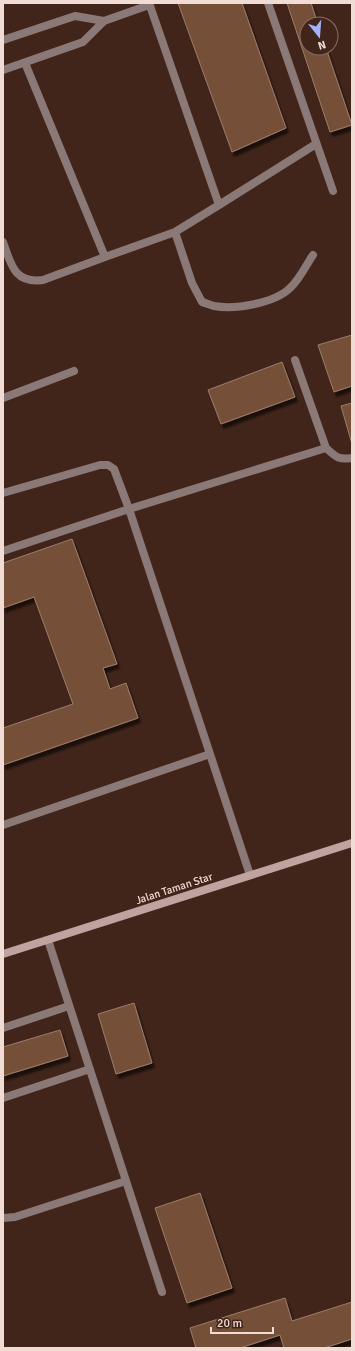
<svg xmlns="http://www.w3.org/2000/svg" width="355" height="1351" font-family="Signika,sans-serif">
<defs>
<filter id="shadow"><feDropShadow dx="2.5" dy="4.5" stdDeviation="1" flood-color="#0009"/></filter>
</defs>
<rect width="100%" height="100%" fill="#42251a"/>
<path fill="#755039" stroke="#9c7d6a" filter="url(#shadow)" d="M178 3H242L286 128 232 152Z
M287 3H311L318 24H307V48H326L352 125 330 132Z
M352 335V386L334 392 318 345Z
M282 362 295 397 221 424 208 390Z
M352 403V444L341 406Z
M72 539 117 664 103 668 110 689 126 683 138 718 3 765V728L73 704 34 597 3 608V563Z
M134 1003 152 1063 116 1074 98 1014Z
M60 1030 68 1056 3 1076V1047Z
M200 1193 232 1288 187 1303 155 1208Z
M285 1298 292 1321 352 1302V1339L324 1348H284L280 1335 240 1348H196L190 1328Z"/>
<g fill="none" stroke-linecap="round" stroke-linejoin="round">
<path stroke="#8a7977" stroke-width="8" d="M268 3 333 191
M3 40 75 16 104 21
M25 63 105 257 175 232 219 205 149 3
M3 70 83 42 104 21 149 5
M219 205 316 144
M175 232 192 283 202 302C206 303 210 305 214 306 235 310 275 303 290 288 300 279 306 265 313 255
M3 242C11 264 14 284 43 280L105 257
M3 398 74 371
M326 448C336 457 338 460 352 458
M3 493 100 465H108L114 469 129 509 250 875
M3 551 129 509 326 448 295 360
M3 825 210 754
M48 940 162 1292
M3 1028 69 1006
M3 1098 90 1069
M3 1218 15 1217 126 1181"/>
<path stroke="#bea3a0" stroke-width="8" d="M3 954 352 843"/>
</g>
<g text-anchor="middle" stroke-width="3" stroke-linejoin="round" paint-order="stroke">
<g font-size="11" fill="#f0dcd5" stroke="#42251a">
<text transform="translate(174 888) rotate(-18)" y="4">Jalan Taman Star</text>
</g>
</g>
<rect width="355" height="1351" fill="none" stroke="#f0dcd5" stroke-width="8"/>
<g transform="translate(319 36) rotate(163)"><circle r="19" fill="#42251a" stroke="#886e65"/>
<path d="M0-3L7 15L0 10L-7 15Z" fill="#a1b3fd"/>
<text y="-6" font-size="11" font-weight="bold" text-anchor="middle" fill="#f0dcd5">N</text>
</g>
<path d="M211 1327v6h62v-6" fill="none" stroke="#f0dcd5" stroke-width="2"/>
<text x="217" y="1327" font-size="12" fill="#f0dcd5" stroke="#42251a" stroke-width="3" paint-order="stroke">20 m</text>
</svg>
